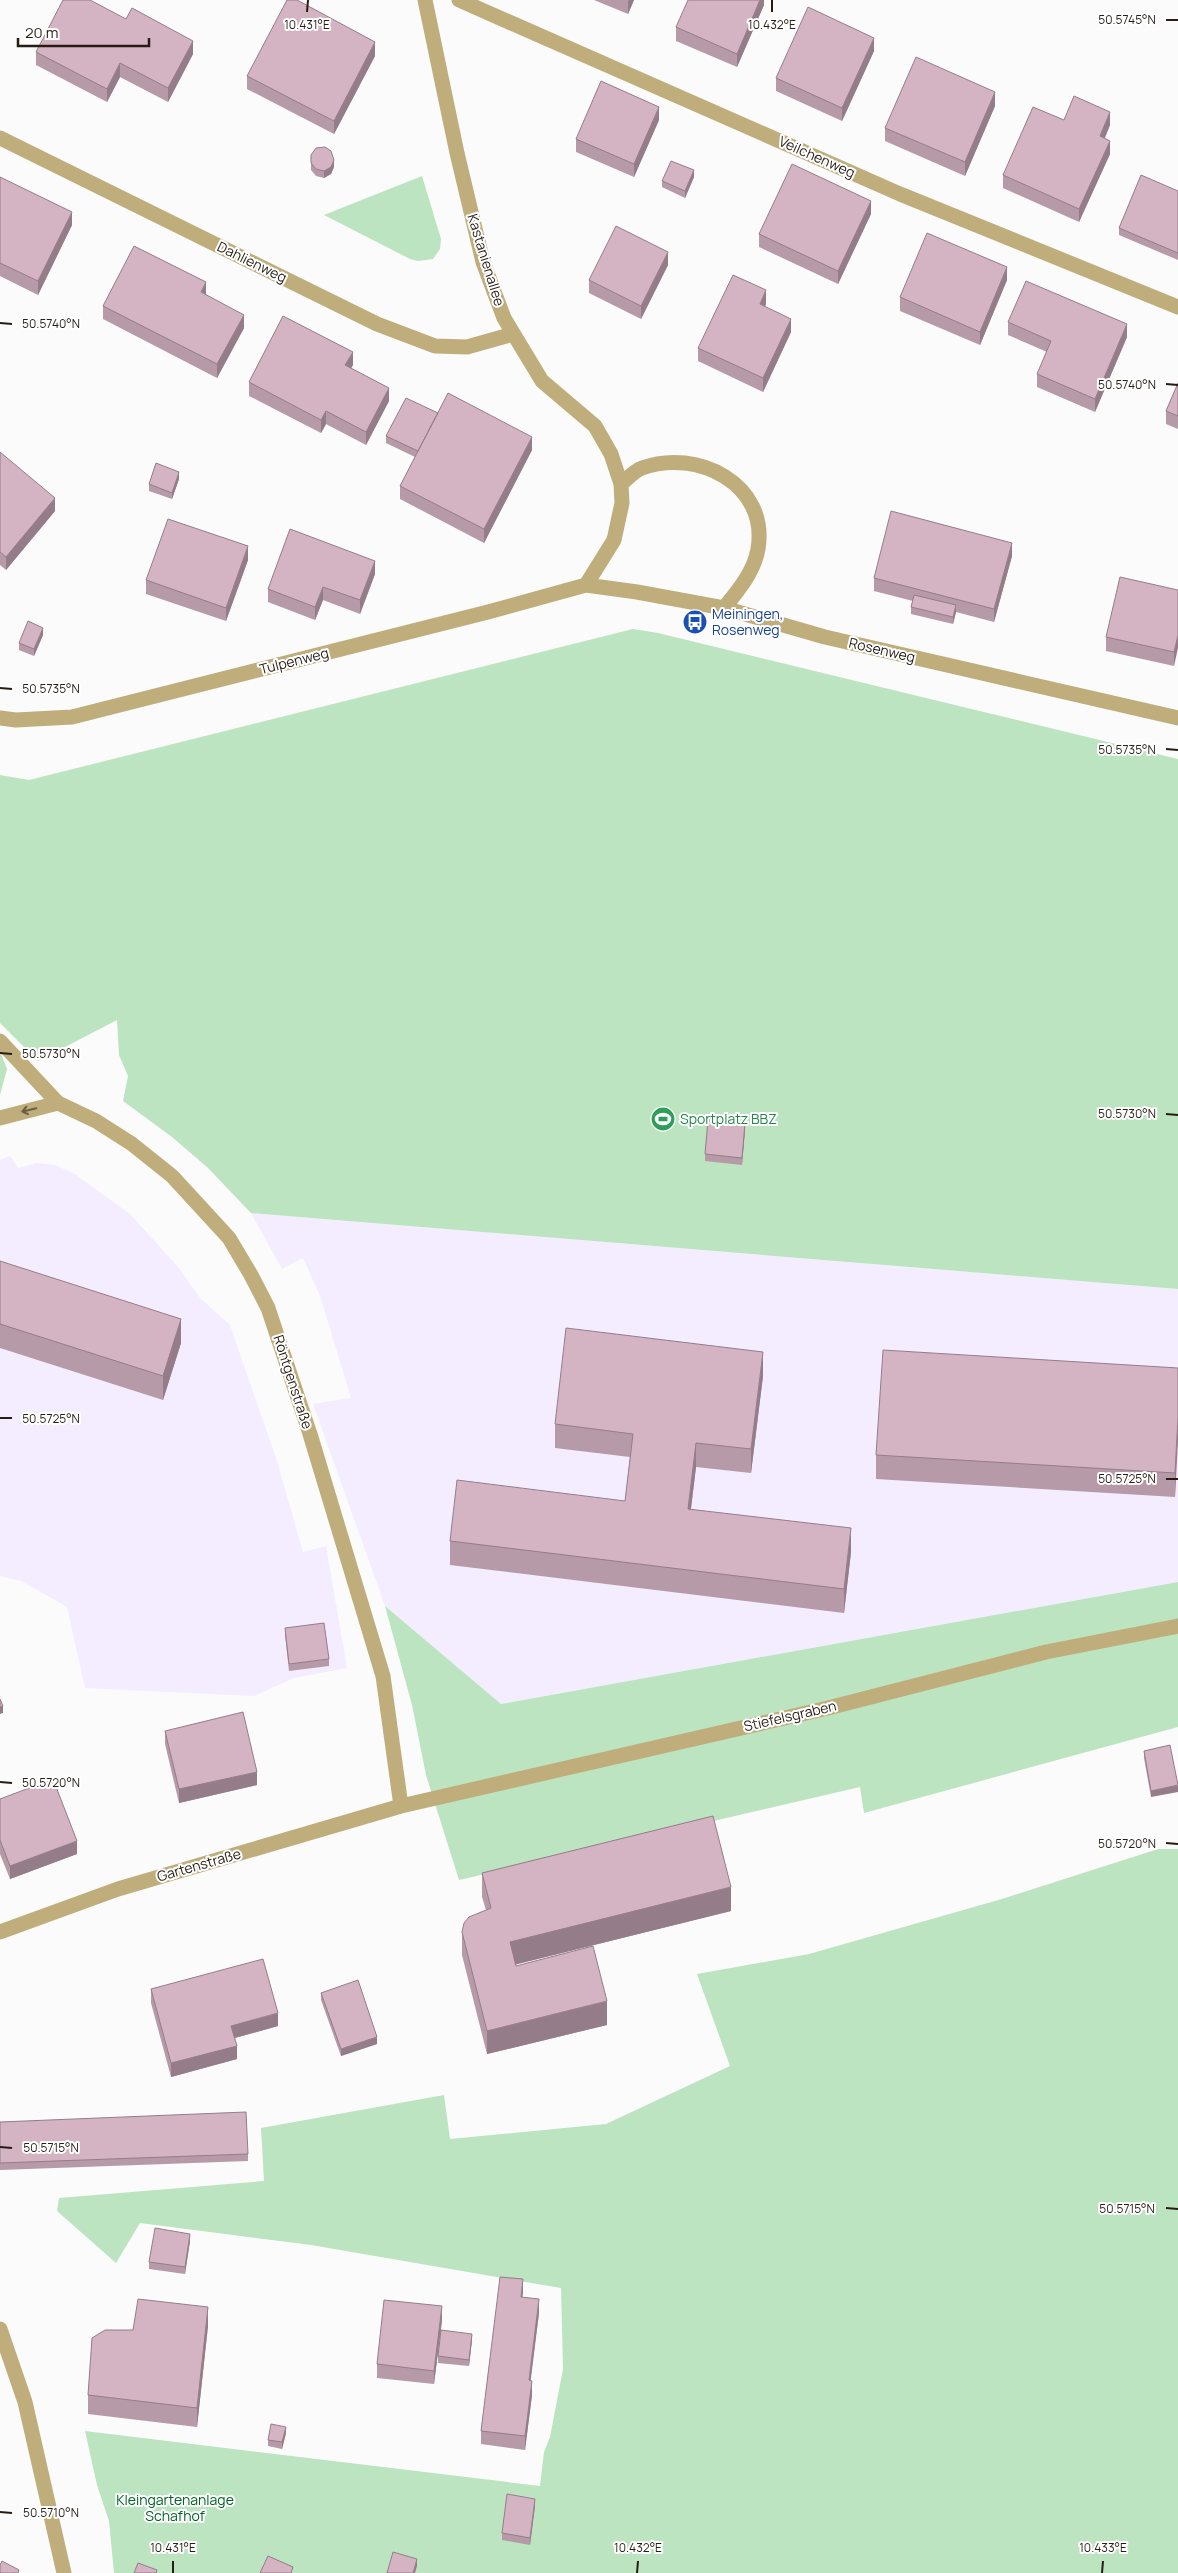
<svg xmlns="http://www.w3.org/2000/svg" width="1178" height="2573" font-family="Manrope,sans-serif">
<rect width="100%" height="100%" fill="#fbfbfb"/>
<path fill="#f3edff" d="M10 1156 18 1168 37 1163 55 1165 75 1174 130 1214 179 1268 200 1298 230 1325 277 1461 303 1552 326 1546 347 1668 294 1678 254 1696 85 1688 67 1607 21 1581 0 1576V1160Z
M251 1213 1178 1289V1582L501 1704 385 1606 313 1404 351 1398 320 1296 303 1258 282 1269Z"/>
<path fill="#bce4c0" d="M422 176 441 239 440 249 433 259 418 261 410 259 324 215Z
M633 629 658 633 1178 759V1289L251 1213 207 1167 172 1137 123 1101 128 1076 119 1055 117 1020 38 1061 0 1023V775L29 780Z
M0 1051 7 1069 0 1095Z
M1178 1582V1727L864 1813 860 1787 459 1880 426 1775 412 1705 385 1606 501 1704Z
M1158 1849H1178V2573H114L109 2521 97 2485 85 2431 540 2486 544 2452 550 2437 563 2369 561 2288 311 2245 140 2223 116 2263 57 2211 59 2198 264 2181 261 2128 444 2095 450 2139 606 2124 730 2066 697 1974 809 1954 1002 1899Z"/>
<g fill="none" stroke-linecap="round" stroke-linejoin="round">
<path stroke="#bfae7c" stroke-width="15" d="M0 1041 58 1103"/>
<path stroke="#bfae7c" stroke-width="15" d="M425 0 457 153 483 262 504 318 542 381 595 426 611 454 621 484 622 503 614 540 586 585
M459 0 900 194 1178 307
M0 138 377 324 435 346 467 347 513 334
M621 484C627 479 634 471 642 468 697 448 769 484 758 549 754 572 738 591 724 608
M0 718 16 720 72 717 488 612 586 585 637 592 724 608 825 637 1178 718
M0 1118 58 1103 96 1121 132 1144 172 1176 229 1238 251 1275 268 1308 310 1434 383 1676 401 1806
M0 1932 118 1889 401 1806 828 1708 1046 1652 1178 1626
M0 2329 25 2402 64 2573"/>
</g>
<path fill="#b69aa7" d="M594 0H634L628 14Z
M764 0V5L737 67 676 41V27Z
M874 51 842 121 776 91V78Z
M36 52 193 54 168 102 120 77 107 102 36 65Z
M375 56 334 134 247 89V76Z
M995 106 965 176 885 141V128Z
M659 120 634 177 576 152V139Z
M1064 120 1110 125 1105 138 1110 154 1079 222 1003 188V175Z
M311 155 334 167 331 174 324 178 316 176 311 170Z
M0 177 72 225 38 295 0 276Z
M694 177 685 198 662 187V181Z
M1178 191V260L1119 235V228Z
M871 214 838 284 759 247V234Z
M668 265 641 319 589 293V280Z
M1007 280 980 345 900 311V297Z
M206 295 244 328 217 378 103 319V306Z
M766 304 765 306 791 332 763 392 698 361V348Z
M1008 322 1127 337 1095 412 1037 387V374L1047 352 1008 335Z
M353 365 351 368 389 401 366 445 326 424 321 433 249 396V382Z
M1178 383V429L1166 424V411Z
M438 413 532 450 484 543 400 499V486L415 457 386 443V436Z
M0 452 55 511 6 570 0 565Z
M179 479 172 499 149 491V484Z
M1012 556 994 622 956 612 953 624 911 614V607L913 601 874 591V578Z
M248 560 226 621 146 594V580Z
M375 574 360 614 323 600 315 620 268 602V589Z
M1178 590 1174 666 1106 651V637Z
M43 635 34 656 19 650V643Z
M745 1130 742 1165 705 1161V1154Z
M0 1261 181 1343 163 1400 0 1348Z
M1178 1368 1175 1497 876 1479V1455Z
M763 1376 751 1473 696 1467 691 1509 851 1552 844 1613 450 1565V1541L625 1501 630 1457 555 1448V1424Z
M285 1628 329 1659V1666L289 1671 285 1635Z
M165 1731 257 1785 179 1803 165 1744Z
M1170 1745 1151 1797 1144 1758V1751Z
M0 1799 77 1854 10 1879 0 1854Z
M482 1873 731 1911 516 1964V1966L607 2025 487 2054 462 1955V1932L486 1910 482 1897Z
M151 1989 278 2026 235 2038 237 2059 171 2077 151 2003Z
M321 1993 377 2044 341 2056 321 2000Z
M0 2122 248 2154V2161L0 2170Z
M190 2241 185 2274 149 2269V2262Z
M523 2293 522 2297 539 2313 530 2381 532 2395 525 2450 481 2444V2431Z
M442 2320 434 2384 377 2378V2364Z
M208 2326 197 2427 88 2414V2395L133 2330Z
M472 2340 469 2366 438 2363V2356Z
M286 2433 282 2449 268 2446V2440Z
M535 2506 530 2545 502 2540V2533Z"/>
<path fill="#947d88" d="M629 0H634L628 14V1Z
M760 0H764V5L737 67V54Z
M874 38V51L842 121V108Z
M193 41V54L168 102V88Z
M375 42V56L334 134V121Z
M120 63V77L107 102V89Z
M995 92V106L965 176V162Z
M659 107V120L634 177V164Z
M1110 112V125L1100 149V136Z
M1110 141V154L1079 222V209Z
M334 160V167L331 174 324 178V171Z
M694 170V177L685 198V191Z
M871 201V214L838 284V271Z
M72 212V225L38 295V281Z
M668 252V265L641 319V306Z
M1007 267V280L980 345V332Z
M206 282V295L201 292Z
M766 290V304L760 317V304Z
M244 315V328L217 378V364Z
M791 319V332L763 392V378Z
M1127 324V337L1095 412V399Z
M353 352V365L345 379V365Z
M389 388V401L366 445V432Z
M326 411V424L321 433V420Z
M532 437V450L484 543V529Z
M179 472V479L172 499V493Z
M55 498V511L6 570V557Z
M1012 543V556L994 622V609Z
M248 546V560L226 621V608Z
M375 561V574L360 614V600Z
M323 587V600L315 620V607Z
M956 605V612L953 624V617Z
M43 628V635L34 656V649Z
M1178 635V648L1174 666V652Z
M745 1123V1130L742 1165V1158Z
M181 1319V1343L163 1400V1376Z
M763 1352V1376L751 1473V1449Z
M1178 1417V1441L1175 1497V1473Z
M696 1443V1467L688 1532V1509Z
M851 1528V1552L844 1613V1589Z
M3 1706V1713L0 1714V1707Z
M257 1772V1785L179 1803V1789Z
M1178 1785V1792L1151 1797V1791Z
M77 1841V1854L10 1879V1866Z
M731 1887V1911L510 1966V1942Z
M607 2001V2025L487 2054V2031Z
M278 2013V2026L231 2039V2026Z
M377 2037V2044L341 2056V2049Z
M237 2046V2059L171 2077V2063Z
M190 2234V2241L185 2274V2267Z
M523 2279V2293L521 2310V2297Z
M539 2299V2313L529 2394V2380Z
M442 2306V2320L434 2384V2371Z
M208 2307V2326L197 2427V2408Z
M472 2334V2340L469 2366V2360Z
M532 2381V2395L525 2450V2436Z
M286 2427V2433L282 2449V2442Z
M535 2499V2506L530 2545V2538Z
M417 2559V2566L415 2573H413Z"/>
<path fill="#d4b3c2" stroke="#947d88" d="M63 0H90L126 19 132 8 193 41 168 88 120 63 107 89 36 52Z
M287 0H297L375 42 334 121 247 76Z
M688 0H760L737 54 676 27Z
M808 7 874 38 842 108 776 78Z
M916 57 995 92 965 162 885 128Z
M601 81 659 107 634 164 576 139Z
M1074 96 1110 112 1100 136 1110 141 1079 209 1003 175 1033 107 1064 120Z
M325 147 331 151 334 160 331 167 324 171 316 169 311 163V155L316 148Z
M671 161 694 170 685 191 662 181Z
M792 164 871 201 838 271 759 234Z
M1141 175 1178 191V253L1119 228Z
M0 177 72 212 38 281 0 263Z
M616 226 668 252 641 306 589 280Z
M927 233 1007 267 980 332 900 297Z
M134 246 206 282 201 292 244 315 217 364 103 306Z
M733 275 766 290 760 304 791 319 763 378 698 348Z
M1026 281 1127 324 1095 399 1037 374 1051 341 1008 322Z
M283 316 353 352 345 365 389 388 366 432 326 411 321 420 249 382Z
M1178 383V416L1166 411Z
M448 393 532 437 484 529 400 486Z
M406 398 438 413 418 451 386 436Z
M0 452 55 498 6 557 0 552Z
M156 463 179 472 172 493 149 484Z
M891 511 1012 543 994 609 874 578Z
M168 519 248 546 226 608 146 580Z
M290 529 375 561 360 600 323 587 315 607 268 589Z
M1120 577 1178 590V635L1174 652 1106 637Z
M914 595 956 605 953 617 911 607Z
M28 621 43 628 34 649 19 643Z
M708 1120 745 1123 742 1158 705 1154Z
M0 1261 181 1319 163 1376 0 1324Z
M566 1328 763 1352 751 1449 696 1443 688 1509 851 1528 844 1589 450 1541 457 1480 625 1501 633 1434 555 1424Z
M883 1350 1178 1368V1417L1175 1473 876 1455Z
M324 1623 329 1659 289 1664 285 1628Z
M0 1699 3 1706 0 1707Z
M243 1712 257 1772 179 1789 165 1731Z
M1170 1745 1178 1785 1151 1791 1144 1751Z
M53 1779 77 1841 10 1866 0 1840V1799Z
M713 1816 731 1887 510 1942 516 1966 593 1946 607 2001 487 2031 462 1932 464 1923 469 1917 491 1908 482 1873Z
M263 1959 278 2013 231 2026 237 2046 171 2063 151 1989Z
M358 1980 377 2037 341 2049 321 1993Z
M246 2112 248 2154 0 2163V2122Z
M155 2228 190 2234 185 2267 149 2262Z
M500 2277 523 2279 521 2297 539 2299 529 2380 532 2381 525 2436 481 2431Z
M138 2299 208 2307 197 2408 88 2395 92 2338 105 2330H133Z
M384 2300 442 2306 434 2371 377 2364Z
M441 2330 472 2334 469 2360 438 2356Z
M271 2424 286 2427 282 2442 268 2440Z
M507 2494 535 2499 530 2538 502 2533Z
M393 2552 417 2559 413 2573H387Z
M268 2556 293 2567 291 2573H260Z
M2 2561 19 2570 18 2573H0V2565Z
M138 2563 157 2570 156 2573H134Z"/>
<defs><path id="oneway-shaft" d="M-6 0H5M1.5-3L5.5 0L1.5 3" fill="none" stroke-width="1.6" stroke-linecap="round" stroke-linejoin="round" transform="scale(1.25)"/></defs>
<use stroke="#6b5e43" href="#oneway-shaft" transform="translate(29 1110) rotate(167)"/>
<path fill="none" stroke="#271d15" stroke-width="2" d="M307 12 308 0M772 12V0M1166 20H1178M0 323 12 324M1166 384 1178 385M0 688 12 689M1166 749 1178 750M0 1053 12 1054M1166 1114 1178 1115M0 1418H12M1166 1479H1178M0 1782 12 1783M1166 1843 1178 1844M0 2147 12 2148M1166 2208 1178 2209M0 2512 12 2513M173 2573V2561M637 2573 638 2561M1102 2573 1103 2561"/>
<defs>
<symbol id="bus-disc" viewBox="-11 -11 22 22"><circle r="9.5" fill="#1a4fb4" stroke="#fff"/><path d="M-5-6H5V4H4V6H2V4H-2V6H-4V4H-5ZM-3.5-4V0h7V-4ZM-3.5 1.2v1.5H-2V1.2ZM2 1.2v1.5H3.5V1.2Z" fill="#fff"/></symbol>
<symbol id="stadium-disc" viewBox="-11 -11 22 22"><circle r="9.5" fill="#2e9e5b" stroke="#fff"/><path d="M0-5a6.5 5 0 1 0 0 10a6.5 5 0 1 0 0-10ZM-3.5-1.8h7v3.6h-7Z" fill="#fff"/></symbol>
</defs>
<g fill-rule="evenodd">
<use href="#bus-disc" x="681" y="608" width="28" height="28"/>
<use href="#stadium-disc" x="649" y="1105" width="28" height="28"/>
</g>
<g text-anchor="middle" stroke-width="4" stroke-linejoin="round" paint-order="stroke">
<g font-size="14" fill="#271d15" stroke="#fff">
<text transform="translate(817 157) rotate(24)" y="5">Veilchenweg</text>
<text transform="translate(486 260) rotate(73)" y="5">Kastanienallee</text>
<text transform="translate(252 262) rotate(26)" y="5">Dahlienweg</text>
<text transform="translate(882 650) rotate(13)" y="5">Rosenweg</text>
<text transform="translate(294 661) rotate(-14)" y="5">Tulpenweg</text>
<text transform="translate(293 1382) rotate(72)" y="5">Röntgenstraße</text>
<text transform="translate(790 1716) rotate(-13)" y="5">Stiefelsgraben</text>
<text transform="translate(199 1865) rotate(-16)" y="5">Gartenstraße</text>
</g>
<g font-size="14" fill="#164399" stroke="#fff" text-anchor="start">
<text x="712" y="619">Meiningen,<tspan x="712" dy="16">Rosenweg</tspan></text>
</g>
<g font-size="14" fill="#27864d" stroke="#fff" text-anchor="start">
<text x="680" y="1124">Sportplatz BBZ</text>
</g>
<g font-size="14" fill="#016324" stroke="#fff">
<text x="175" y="2505">Kleingartenanlage<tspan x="175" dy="16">Schafhof</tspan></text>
</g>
</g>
<g font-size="12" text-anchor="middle" fill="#271d15" stroke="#fff" stroke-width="4" stroke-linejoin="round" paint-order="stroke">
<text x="1127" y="24">50.5745°N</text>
<text x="307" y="29">10.431°E</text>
<text x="772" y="29">10.432°E</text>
<text x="51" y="328">50.5740°N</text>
<text x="1127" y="389">50.5740°N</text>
<text x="51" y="693">50.5735°N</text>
<text x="1127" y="754">50.5735°N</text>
<text x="51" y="1058">50.5730°N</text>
<text x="1127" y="1118">50.5730°N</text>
<text x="51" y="1423">50.5725°N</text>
<text x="1127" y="1483">50.5725°N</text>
<text x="51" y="1787">50.5720°N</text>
<text x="1127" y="1848">50.5720°N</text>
<text x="51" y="2152">50.5715°N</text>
<text x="1127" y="2213">50.5715°N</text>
<text x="51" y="2517">50.5710°N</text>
<text x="173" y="2552">10.431°E</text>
<text x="638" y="2552">10.432°E</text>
<text x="1103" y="2552">10.433°E</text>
</g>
<path d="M18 38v8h131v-8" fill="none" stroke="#271d15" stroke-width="2.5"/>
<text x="25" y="38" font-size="15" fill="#271d15" stroke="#ffffff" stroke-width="4" paint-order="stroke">20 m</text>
</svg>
